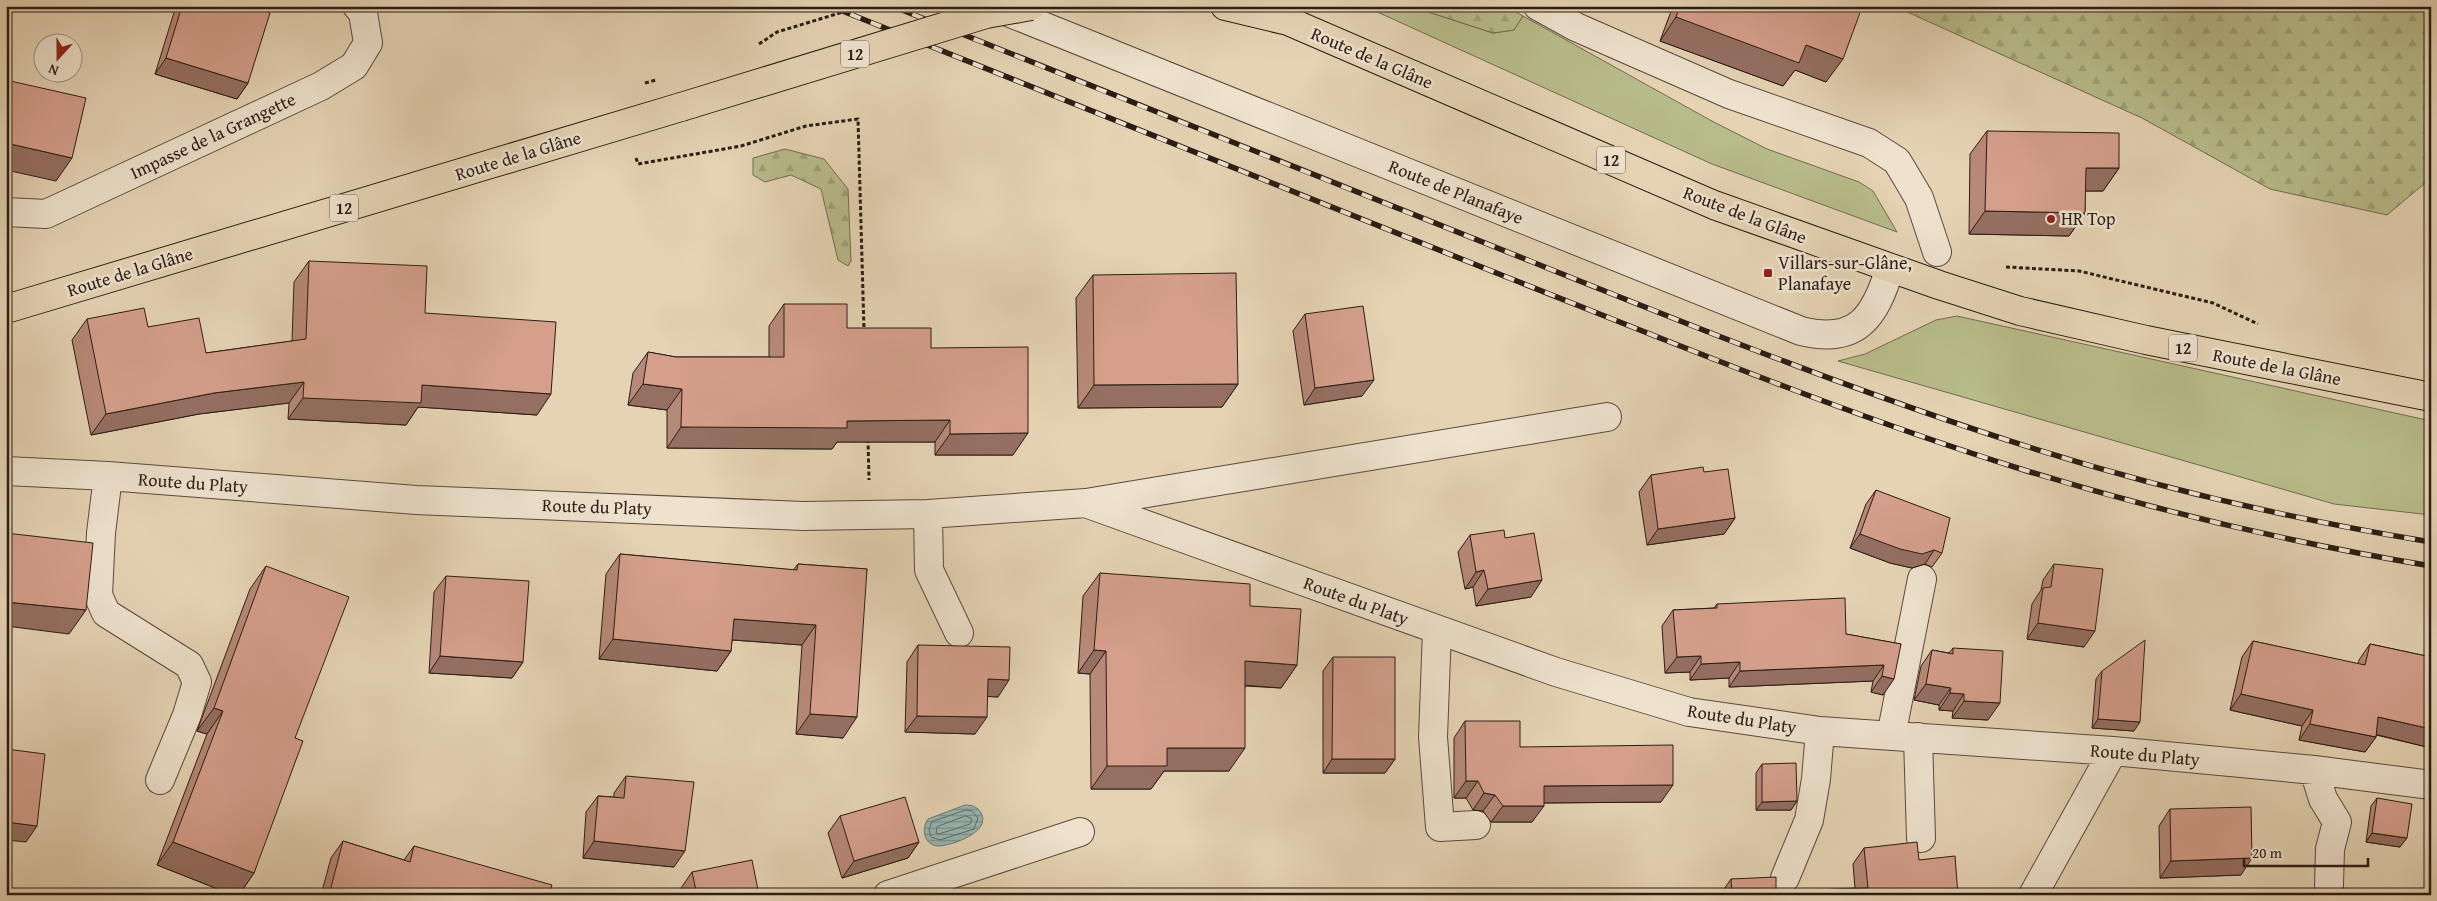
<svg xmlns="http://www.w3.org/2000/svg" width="2437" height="901" font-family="'Gentium Book Plus',serif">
<defs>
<pattern id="forest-firs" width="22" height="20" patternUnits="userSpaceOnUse" patternTransform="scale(1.25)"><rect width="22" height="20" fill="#b8bb8a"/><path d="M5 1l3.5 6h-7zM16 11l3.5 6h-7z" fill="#9ea076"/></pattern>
<pattern id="water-rules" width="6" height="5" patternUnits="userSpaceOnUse" patternTransform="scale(1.25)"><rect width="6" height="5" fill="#97b6b4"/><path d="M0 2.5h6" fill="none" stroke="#7b9391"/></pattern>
</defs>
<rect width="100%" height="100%" fill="#e5d3b4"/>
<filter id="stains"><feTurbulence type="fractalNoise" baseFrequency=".004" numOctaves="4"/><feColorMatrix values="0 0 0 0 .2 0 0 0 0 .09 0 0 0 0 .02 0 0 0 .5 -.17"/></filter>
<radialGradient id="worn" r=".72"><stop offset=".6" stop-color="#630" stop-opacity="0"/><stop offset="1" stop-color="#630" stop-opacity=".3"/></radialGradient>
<path fill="#b8bb8a" stroke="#726c4f" d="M1364 6H1410L1493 33 1514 30 1523 16 1710 120 1767 149 1859 182 1873 191 1897 232 1712 164Z
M1957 316 2431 421V515L2334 504 1838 361 1865 354 1936 320Z"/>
<path fill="url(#forest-firs)" stroke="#726c4f" d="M1410 6H1505L1523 16 1514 30 1493 33Z
M1894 6H2431V178L2387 215 2270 189 2142 118Z
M785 149 824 159 848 189 851 261 848 266 838 260 821 189 791 175 765 182 753 175V158Z"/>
<path fill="url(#water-rules)" stroke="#6c7974" d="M965 805C972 805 978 807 981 813 992 832 951 846 938 846 924 845 921 829 928 819Z"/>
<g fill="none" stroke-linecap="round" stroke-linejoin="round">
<path stroke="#616a64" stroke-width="1" d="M966 810 972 811 978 818 974 829 940 840 931 837 929 829 932 822Z
M966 816 972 819 970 824 939 834 936 833 937 827Z"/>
<defs>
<path id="minor" d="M993 6 1801 331C1857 345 1875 317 1890 268
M1538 6 1576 27 1729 94 1869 143 1897 161 1919 198 1937 252
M6 212 46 214 321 86 354 66 368 43 363 13 357 6
M6 471 108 476 416 500 803 516 928 514 1086 503 1607 417
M108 476 101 533 98 595 106 613 189 665 197 682 187 715 160 780
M1088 504 1556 672 1689 712 1820 731 2113 751 2314 770 2431 785
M928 514 929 570 959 633
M1437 630 1433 737 1440 827 1476 825
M1891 736 1922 579
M1918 737 1921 838
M2314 770 2323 799 2337 822 2330 849 2329 885
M1785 878 1809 820 1816 779 1820 731
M888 895 1080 832
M2033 895 2113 751"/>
<path id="major" d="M1225 6 1288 21 1714 205 1939 285 2020 311 2146 340 2431 397
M6 309 681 107"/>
</defs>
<use href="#minor" stroke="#5a4a3c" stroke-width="30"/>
<use href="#major" stroke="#2b1d14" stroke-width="30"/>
<path stroke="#2b1d14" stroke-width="3" stroke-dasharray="4 2.5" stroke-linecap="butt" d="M636 158 638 164 741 146 806 126 858 119 864 330
M2006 267 2079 271 2213 303 2258 324
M868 439 869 480"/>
<use href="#minor" stroke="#eee2ce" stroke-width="28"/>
<use href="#major" stroke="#e5d3b4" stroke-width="28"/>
<defs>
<path id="rail" d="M830 6C1054 96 1279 186 1504 276 1676 344 1847 415 2024 470 2157 511 2293 543 2431 566
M892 6C1103 91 1314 175 1525 259 1692 326 1860 394 2032 448 2162 489 2296 520 2431 542"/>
</defs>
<use href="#rail" stroke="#2b1d14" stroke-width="5.5"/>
<use href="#rail" stroke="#eee2ce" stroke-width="4" stroke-dasharray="11" stroke-linecap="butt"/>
<defs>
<path id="major-bridge" d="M681 107 986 14 1031 6"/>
</defs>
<use href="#major-bridge" stroke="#2b1d14" stroke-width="30" stroke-linecap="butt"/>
<path stroke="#2b1d14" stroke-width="3" stroke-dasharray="4 2.5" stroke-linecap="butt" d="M759 44 777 32 863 6
M645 83 656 80"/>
<use href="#major-bridge" stroke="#e5d3b4" stroke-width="28"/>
</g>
<path fill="#b78978" stroke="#2b1d14" d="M176 6H249L248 83 237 99 155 74Z
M1673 6H1850L1826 82 1795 70 1783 86 1660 41Z
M1987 131 2119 168 2103 191H2085V213L2069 236 1969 234 1970 154Z
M309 261 425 313 537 415 418 407 406 425 288 419 289 403 199 414 91 435 72 340 87 319 148 327 206 353 292 341 294 282Z
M1093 275 1238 384 1222 407 1078 408 1076 298Z
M784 304 847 328 931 348 1013 455H935V442H837L832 449 667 448V410L628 405 633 373 648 352 676 357H769V326Z
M1305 314 1362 396 1304 405 1293 331Z
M1704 472 1735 518 1724 534 1647 545 1639 492 1651 475Z
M1876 490 1942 553 1932 567 1925 564 1912 568 1890 563 1850 548 1866 504Z
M1470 535 1505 538 1531 597 1476 606 1473 587 1465 589 1458 552Z
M620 554 793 570 798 564 867 569 843 738 796 734 802 645 732 640 731 651 717 671 599 659 606 574Z
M2054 564 2084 647 2027 639 2032 604 2041 590 2043 580Z
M266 566 295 738 254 873 239 895H233L157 865 207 734 197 731 250 589Z
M1100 573 1250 606 1297 665 1281 688 1245 686 1229 771H1164L1151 789H1091L1090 674 1078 673 1083 596Z
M446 576 523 662 512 678 429 673 434 592Z
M1717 604 1846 634 1901 644 1883 695 1871 692 1873 681 1729 687V678L1690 680V672L1665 673 1662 626 1673 610 1714 608Z
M2253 641 2358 664 2359 660 2370 644 2431 657V748L2376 735V737L2365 752 2299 740 2302 726 2230 710 2242 657Z
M918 645 998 697 987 696 975 734 905 732 907 662Z
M1953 648 1988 720 1952 718 1953 711 1939 710V705L1914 700 1921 666 1932 650 1949 653Z
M1333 657 1395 759 1385 773H1323V671Z
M2102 671 2134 731 2092 728 2096 679Z
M1465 721 1520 747 1661 802 1544 803 1532 822H1491L1483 811 1473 810 1466 798H1454V738Z
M1762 764 1797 801 1791 810H1756V773Z
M626 776 674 867 583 858 586 812 598 796 614 797V793Z
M2377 798 2400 847 2366 842 2371 806Z
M2170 809 2241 875 2160 878 2159 826Z
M840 816 919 842 908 858 842 878 828 833Z
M343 841 404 860 414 846 549 895H321L331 858Z
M1864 848 1919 860 1958 895H1720L1731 879 1776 892 1855 888 1853 864Z
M692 872 759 895H682L681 888Z"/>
<path fill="#956f62" stroke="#2b1d14" d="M1676 17 1806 45 1843 59 1826 82 1795 70 1783 86 1660 41Z
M166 58 248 83 237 99 155 74Z
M6 143 72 158 56 181 6 170Z
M2086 168H2119L2103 191H2069Z
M1985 211 2085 213 2069 236 1969 234Z
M1374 380 1362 396 1304 405 1315 388Z
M304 382 289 403 199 414 91 435 106 414 214 393Z
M643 384 682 389 667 410 628 405Z
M1238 384 1222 407 1078 408 1094 385Z
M422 385 551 394 537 415 418 407 406 425 288 419 303 398Z
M950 420 935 442H837L832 449 667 448 681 427 847 421Z
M1028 433 1013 455H935L950 434Z
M1735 518 1724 534 1647 545 1658 529Z
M1860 534 1934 550 1925 564 1912 568 1890 563 1850 548Z
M1484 570 1473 587 1465 589 1476 572Z
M1542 580 1531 597 1476 606 1488 589Z
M6 602 86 610 69 634 6 626Z
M734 619 816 625 802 645 720 639Z
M2038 623 2095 631 2084 647 2027 639Z
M613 639 731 651 717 671 599 659Z
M1094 650 1106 651 1090 674 1078 673Z
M440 656 523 662 512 678 429 673Z
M1701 656 1690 672 1665 673 1677 657Z
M1245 661 1297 665 1281 688 1229 684Z
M1740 662 1729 678 1690 680 1701 664Z
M1884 665 1873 681 1729 687 1740 671Z
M1882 676 1894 679 1883 695 1871 692Z
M988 679 1009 680 998 697 976 696Z
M1926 684 1951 688 1939 705 1914 700Z
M1950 693 1964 694 1953 711 1939 710Z
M2241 694 2313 710 2302 726 2230 710Z
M1964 701 2000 703 1988 720 1952 718Z
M214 708 223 711 207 734 197 731Z
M810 714 857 717 843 738 796 734Z
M917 716 987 717 975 734 905 732Z
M2378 717 2431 729V748L2366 732Z
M2098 719 2140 722 2134 731 2092 728Z
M2310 724 2376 737 2365 752 2299 740Z
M1167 748H1245L1229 771H1164L1151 789H1091L1107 766Z
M1332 759H1395L1385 773H1323Z
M1466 781H1478L1466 798H1454Z
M1673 785 1661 802 1532 803 1544 786Z
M1484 793 1495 795 1483 811 1473 810Z
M1797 801 1791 810H1756L1762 802Z
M1503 806H1544L1532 822H1491Z
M6 822 37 826 26 842 6 840Z
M2372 833 2407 838 2400 847 2366 842Z
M594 841 685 851 674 867 583 858Z
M173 842 254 873 239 895H233L157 865Z
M919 842 908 858 842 878 854 861Z
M2252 858 2241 875 2160 878 2171 861Z"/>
<path fill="#d59f8c" stroke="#2b1d14" d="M182 6H249L270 13 248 83 166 58Z
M1680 6H1850L1861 10 1843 59 1806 45 1799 63 1676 17Z
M6 80 86 98 72 158 6 143Z
M1987 131 2119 133V168H2086L2085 213 1985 211Z
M309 261 427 266 425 313 556 322 551 394 422 385 421 403 303 398 304 382 214 393 106 414 87 319 144 308 148 327 199 318 206 353 306 339Z
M1236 273 1238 384 1094 385 1093 275Z
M784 304H847V328H931V348L1028 347V433L950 434V420L847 421V428L681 427 682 389 643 384 648 352 676 357H784Z
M1363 306 1374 380 1315 388 1305 314Z
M1703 467 1704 472 1728 469 1735 518 1658 529 1651 475Z
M1876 490 1950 518 1942 553 1934 550 1922 554 1900 549 1860 534Z
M1504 530 1505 538 1534 533 1542 580 1488 589 1484 570 1476 572 1470 535Z
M6 533 93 543 86 610 6 602Z
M620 554 797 570 798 564 867 569 857 717 810 714 816 625 734 619 731 651 613 639Z
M2054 564 2103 569 2095 631 2038 623 2043 588 2051 587Z
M266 566 349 597 295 738 303 741 254 873 173 842 223 711 214 708Z
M1100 573 1250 584V606L1301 609 1297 665 1245 661V748H1167V766H1107L1106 651 1094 650Z
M446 576 529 581 523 662 440 656Z
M1845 598 1846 634 1901 644 1894 679 1882 676 1884 665 1740 671V662L1701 664V656L1677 657 1673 610 1717 608V604Z
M2145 640 2140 722 2098 719 2102 671Z
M2253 641 2365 665 2370 644 2431 657V729L2378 717 2376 737 2310 724 2313 710 2241 694Z
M918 645 1010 647 1009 680 988 679 987 717 917 716Z
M1953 648 2003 651 2000 703 1964 701V694L1950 693 1951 688 1926 684 1932 650 1953 654Z
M1333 657H1395V759H1332Z
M1465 721H1520V747L1673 745V785L1544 786V806H1503L1495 795 1484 793 1478 781H1466Z
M6 749 45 754 37 826 6 822Z
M1796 763 1797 801 1762 802V764Z
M626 776 694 782 685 851 594 841 598 796 624 798Z
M905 797 919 842 854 861 840 816Z
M2377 798 2412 804 2407 838 2372 833Z
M2251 807 2252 858 2171 861 2170 809Z
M343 841 410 862 414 846 552 885 549 895H329Z
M1917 842 1919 860 1955 856 1958 895H1732L1731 879 1776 877V892L1868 888 1864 848Z
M752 860 759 895H697L692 872Z"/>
<g fill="#8f2418" stroke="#eee2ce" stroke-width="2">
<circle cx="2051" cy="219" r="5"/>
<rect x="1763" y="268" width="10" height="10" rx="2.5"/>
</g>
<g text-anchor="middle" stroke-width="5" stroke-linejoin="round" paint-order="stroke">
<g fill="#eee2ce" stroke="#66584c" stroke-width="1">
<rect x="841" y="40.5" width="28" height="27" rx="4"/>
<rect x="1597" y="146.5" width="28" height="27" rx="4"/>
<rect x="330" y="194.5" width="28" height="27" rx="4"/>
<rect x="2169" y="334.5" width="28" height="27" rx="4"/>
</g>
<g font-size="16" font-weight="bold" fill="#2b1d14">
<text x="855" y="60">12</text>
<text x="1611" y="166">12</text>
<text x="344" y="214">12</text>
<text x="2183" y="354">12</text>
</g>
<g font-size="18" fill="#2b1d14" stroke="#eee2ce">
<text transform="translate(1372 58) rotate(23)" y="6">Route de la Glâne</text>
<text transform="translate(213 136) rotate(-25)" y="6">Impasse de la Grangette</text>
<text transform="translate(518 156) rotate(-17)" y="6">Route de la Glâne</text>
<text transform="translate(1456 192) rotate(22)" y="6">Route de Planafaye</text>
<text transform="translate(1745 215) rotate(21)" y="6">Route de la Glâne</text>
<text transform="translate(130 272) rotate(-17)" y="6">Route de la Glâne</text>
<text transform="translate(2277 367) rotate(11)" y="6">Route de la Glâne</text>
<text transform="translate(193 483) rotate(4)" y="6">Route du Platy</text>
<text transform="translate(597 507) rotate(2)" y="6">Route du Platy</text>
<text transform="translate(1356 601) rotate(20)" y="6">Route du Platy</text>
<text transform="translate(1742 719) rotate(9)" y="6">Route du Platy</text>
<text transform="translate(2145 755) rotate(5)" y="6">Route du Platy</text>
</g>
<g font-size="18" fill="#2b1d14" stroke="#eee2ce" text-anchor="start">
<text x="2061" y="225">HR Top</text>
<text x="1778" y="269">Villars-sur-Glâne,<tspan x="1778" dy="21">Planafaye</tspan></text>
</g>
</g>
<rect width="2437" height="901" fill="none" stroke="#e5d3b4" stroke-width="25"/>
<rect x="8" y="8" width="2422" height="886" fill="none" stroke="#2b1d14" stroke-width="2.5"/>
<rect x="12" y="12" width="2412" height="876" fill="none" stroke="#2b1d14"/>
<g transform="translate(58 58) rotate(201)"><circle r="24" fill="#eee2ce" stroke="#a09384"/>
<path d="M0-4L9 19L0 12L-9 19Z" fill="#8f2418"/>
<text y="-8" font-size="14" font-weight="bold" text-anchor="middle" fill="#2b1d14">N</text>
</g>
<path d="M2244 858v8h124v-8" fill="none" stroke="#2b1d14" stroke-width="2.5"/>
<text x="2252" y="858" font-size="15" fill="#2b1d14" stroke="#eee2ce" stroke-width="4" paint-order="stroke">20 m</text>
<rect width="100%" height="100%" filter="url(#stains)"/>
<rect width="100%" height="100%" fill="url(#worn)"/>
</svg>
